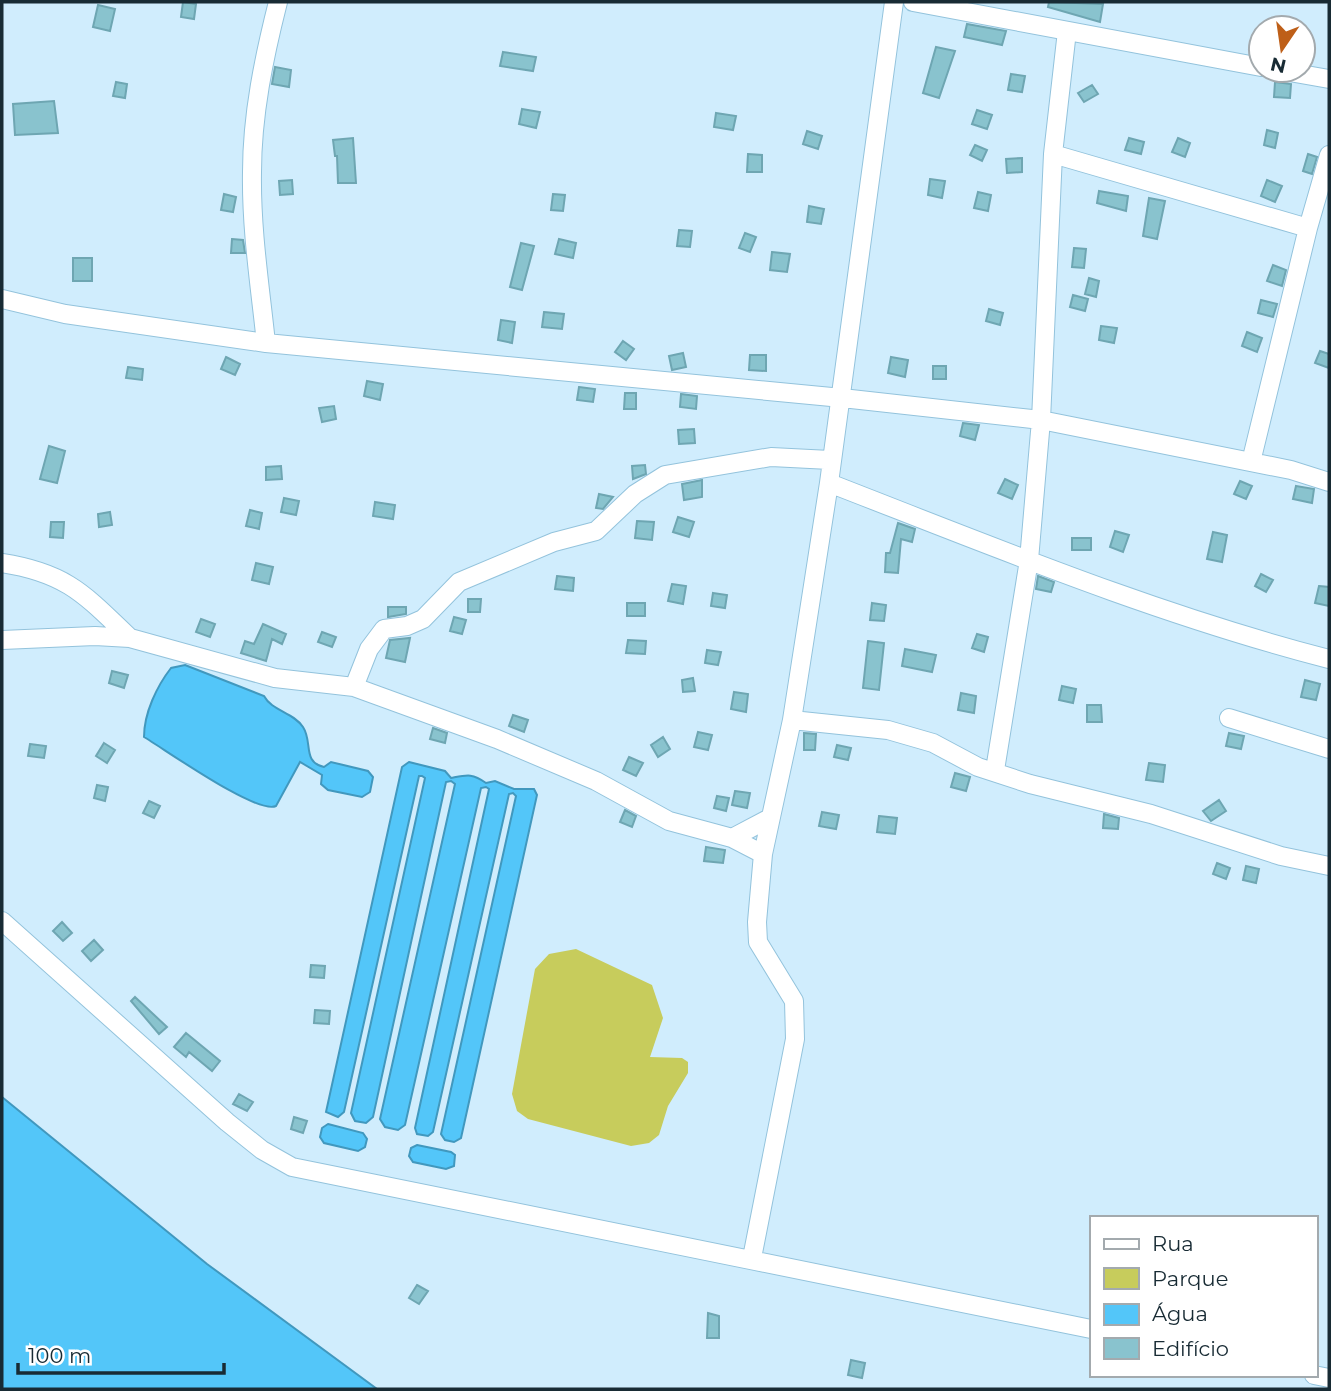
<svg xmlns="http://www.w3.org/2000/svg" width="1331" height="1391" font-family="Montserrat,sans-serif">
<rect width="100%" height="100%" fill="#d0edfd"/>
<path fill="#c7cc5c" d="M576 949 652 985 663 1018 650 1057 682 1058 688 1062V1073L668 1106 659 1135 649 1143 631 1146 528 1119 517 1111 512 1094 535 969 549 954Z"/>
<path fill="#53c6f9" stroke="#4198be" stroke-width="2" d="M185 665 264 696C272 711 293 712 303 727 313 742 302 762 324 767L331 762 368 771 373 777 370 792 362 797 328 790 321 784 322 775 300 762 276 806C257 815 166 750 144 737 144 713 157 686 171 668Z
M409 762 445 771 451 778C467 775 472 773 486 783L495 781 514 789H534L537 795 461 1138 454 1142 445 1140 441 1134 516 796 513 793 509 794 433 1132 428 1136 417 1134 415 1128 489 789 486 787 481 788 405 1125 398 1130 385 1127 380 1119 455 784 451 781 446 782 373 1117 366 1123 355 1121 351 1113 425 778 422 776H419L344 1112 338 1117 326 1112 402 767Z
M2 1097 207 1264 377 1389H2Z
M328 1124 363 1133 367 1139 365 1147 358 1151 324 1143 320 1137 322 1128Z
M417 1145 451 1152 455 1155 454 1166 446 1169 413 1162 409 1156 411 1148Z"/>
<path fill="#89c3ce" stroke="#6ea6b2" stroke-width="2" d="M183 2 196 4 194 19 181 17Z
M1049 2 1103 4 1100 22 1048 7Z
M98 5 115 9 110 31 93 27Z
M967 24 1006 31 1002 45 964 37Z
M936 47 955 51 939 98 923 93Z
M503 52 536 57 533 71 500 66Z
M275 67 291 70 289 87 272 84Z
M1011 74 1025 76 1022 92 1008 90Z
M116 82 127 84 125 98 113 96Z
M1275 82 1291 84 1290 98 1274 97Z
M1092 85 1098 94 1084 102 1078 93Z
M54 101 58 133 15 135 13 104Z
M522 109 540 112 536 128 519 124Z
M977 110 992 115 987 129 972 124Z
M716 113 736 116 733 130 714 127Z
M1267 130 1278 133 1275 148 1264 145Z
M807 131 822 136 818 149 803 144Z
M353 138 356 183H338L337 156H335L333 140Z
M1129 138 1144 142 1141 154 1125 150Z
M1178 138 1190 143 1185 157 1172 152Z
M975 145 987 150 982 161 970 155Z
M748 154 762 155V172H747Z
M1308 154 1317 157 1312 174 1303 171Z
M1022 158V172L1007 173 1006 159Z
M930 179 945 181 942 198 928 195Z
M292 180 293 194 280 195 279 181Z
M1267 180 1282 186 1275 202 1261 196Z
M1099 191 1128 196 1126 211 1097 203Z
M978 192 991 195 988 211 974 208Z
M224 194 236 197 233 212 221 210Z
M553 194 565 195 563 211 551 210Z
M1149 198 1165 201 1157 239 1143 236Z
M809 206 824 209 821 224 807 222Z
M679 230 692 231 690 247 677 246Z
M745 233 756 237 750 252 739 248Z
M232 239 243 240 245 253H231Z
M559 239 576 243 573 258 555 254Z
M521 243 534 246 522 290 510 287Z
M1074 248 1086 249 1084 268 1072 267Z
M772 252 790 254 787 272 770 270Z
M73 258H92V281H73Z
M1273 265 1286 270 1282 286 1267 281Z
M1089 278 1099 281 1096 297 1085 294Z
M1073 295 1088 299 1085 311 1070 307Z
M1261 300 1277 304 1273 317 1258 313Z
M989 309 1003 313 1000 325 986 321Z
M544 312 564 314 562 329 542 327Z
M501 320 515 322 512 343 498 340Z
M1101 326 1117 328 1114 343 1099 340Z
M1247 332 1262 338 1257 352 1242 346Z
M623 341 634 349 626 360 615 352Z
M1320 351 1329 354V368L1315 363Z
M683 353 686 367 672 370 669 356Z
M750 355H766V371L749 370Z
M226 357 240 364 235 375 221 369Z
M891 357 908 360 905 377 888 373Z
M933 366H946V379H933Z
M128 367 143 369 142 380 126 378Z
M367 381 383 384 380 400 364 396Z
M579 387 595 389 593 402 577 400Z
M625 393H636V409H624Z
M681 394 697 396 696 409 680 407Z
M334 406 336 419 322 422 319 408Z
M963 423 979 425 975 440 960 436Z
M694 429 695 443 679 444 678 430Z
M49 446 65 451 57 483 40 479Z
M645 465 646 474 633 479 632 466Z
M281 466 282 479 266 480V467Z
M1005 479 1018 485 1012 499 998 493Z
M702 480V497L684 500 682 484Z
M1240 481 1252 486 1246 499 1234 494Z
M1296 486 1314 489 1312 503 1293 499Z
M599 494 613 497 603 509 596 508Z
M284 498 299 501 296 515 281 512Z
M375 502 395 505 393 519 373 516Z
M250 510 262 513 259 529 246 526Z
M110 512 112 525 99 527 98 514Z
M678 517 694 522 689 537 673 532Z
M637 521 654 522 652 540 635 538Z
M51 522H64L63 538 50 537Z
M898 523 915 529 912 542 901 539 898 573 885 572 886 553H890Z
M1115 531 1129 535 1123 552 1110 547Z
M1213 532 1227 535 1222 562 1207 559Z
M1072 538H1091V550H1072Z
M256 563 273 567 269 584 252 580Z
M1261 574 1273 580 1266 592 1255 586Z
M557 576 574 578 573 591 555 589Z
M1038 576 1054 582 1051 592 1036 589Z
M672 584 686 586 683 604 668 601Z
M1319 586 1329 587V606L1315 603Z
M713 593 727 595 725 608 711 606Z
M468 599H481L480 612H468Z
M627 603H645V616H627Z
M872 603 886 605 884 621 870 620Z
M388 607H406V614L388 617Z
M454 617 466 620 462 634 450 631Z
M201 619 215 624 210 637 196 632Z
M263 624 286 634 282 644 272 639 266 661 241 653 245 641 254 644Z
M322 632 336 637 332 647 318 642Z
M977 634 988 637 984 652 972 648Z
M410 638 405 662 386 658 390 640Z
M628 640 646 641 645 654 626 653Z
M868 641 884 643 879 690 863 688Z
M905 649 936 655 932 672 902 666Z
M707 650 721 652 718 665 705 663Z
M112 671 128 675 124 688 109 683Z
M693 678 695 691 683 692 682 680Z
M1305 680 1320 684 1316 700 1301 697Z
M1062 686 1076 689 1073 703 1059 700Z
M734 692 748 694 746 712 731 709Z
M961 693 976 696 974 713 958 710Z
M1087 705H1101L1102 722H1087Z
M513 715 528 720 524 732 509 726Z
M433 728 447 733 445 743 430 739Z
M698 732 712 735 708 750 694 747Z
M804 733 816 734 815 750H804Z
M1229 733 1244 736 1241 749 1226 746Z
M663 737 670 749 658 757 651 745Z
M104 743 115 750 107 763 96 756Z
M30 744 46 746 44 758 28 756Z
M837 745 851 748 848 760 834 757Z
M629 757 643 763 636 776 623 770Z
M1149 763 1165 765 1163 782 1146 780Z
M955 773 970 777 966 791 951 787Z
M97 785 108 787 105 801 94 798Z
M735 791 750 793 747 808 732 805Z
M717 796 729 798 726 811 714 808Z
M1219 800 1226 811 1211 821 1203 811Z
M149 801 160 806 154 818 143 813Z
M625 810 636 816 632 827 620 822Z
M822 812 839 815 836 829 819 826Z
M1104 814 1119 818 1118 829 1103 828Z
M879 816 897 818 895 834 877 832Z
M706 847 725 850 723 863 704 861Z
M1217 863 1230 868 1226 879 1213 874Z
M1246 866 1259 869 1256 883 1243 880Z
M62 922 72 933 63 941 53 931Z
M94 940 103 950 91 961 82 951Z
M311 965 325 966 324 978 310 977Z
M135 997 167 1027 159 1034 131 1001Z
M315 1010 330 1011 329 1024 314 1023Z
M186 1033 220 1061 212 1071 189 1052 186 1057 174 1047Z
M239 1094 253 1102 247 1111 233 1104Z
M294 1117 307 1121 303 1133 291 1129Z
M417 1285 428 1291 419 1304 409 1298Z
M708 1313 719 1316V1338H707Z
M851 1360 865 1363 862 1378 848 1375Z"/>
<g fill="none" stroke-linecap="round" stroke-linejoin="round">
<defs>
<path id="minor" d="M913 2 1261 67
M1278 70 1329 79
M1053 154 1308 228
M2 299 65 314 266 343 842 398 1041 420 1291 470 1329 482
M266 343C260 286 251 229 252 172 252 115 264 57 278 2
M1251 462 1308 228 1329 155
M829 483C994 547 1158 615 1329 659
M2 563C67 573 85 595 130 638
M2 640 95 636 130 638 275 678 354 687 497 739 596 781 669 821 732 838 763 854
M354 687 369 649 384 629 407 626 423 619 459 582 554 542 596 531 635 494 665 475 771 457 830 460
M1229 718 1329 749
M792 720 888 730 933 743 978 767 1030 784 1151 814 1281 856 1329 866
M995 770 1029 560 1041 420 1053 154 1067 31
M732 838 770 818
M2 921 227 1122 262 1150 292 1167 1091 1329
M752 1258 795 1039 794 1001 758 942 757 922 763 854 792 720 829 483 894 2
M1314 1375 1329 1378"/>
</defs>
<use href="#minor" stroke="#93c3dc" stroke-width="20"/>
<use href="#minor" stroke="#fff" stroke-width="18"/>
</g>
<rect width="1331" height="1391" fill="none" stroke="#182b34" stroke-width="7"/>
<rect x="1090" y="1216" width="228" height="161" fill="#ffffff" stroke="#a3aaae" stroke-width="2"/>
<rect x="1104" y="1239" width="35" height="10" fill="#ffffff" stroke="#a3aaae" stroke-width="2"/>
<text x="1152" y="1251" font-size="21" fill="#182b34">Rua</text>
<rect x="1104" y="1268" width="35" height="21" fill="#c7cc5c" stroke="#a3aaae" stroke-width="2"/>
<text x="1152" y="1286" font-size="21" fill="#182b34">Parque</text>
<rect x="1104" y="1304" width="35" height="21" fill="#53c6f9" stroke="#a3aaae" stroke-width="2"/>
<text x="1152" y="1321" font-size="21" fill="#182b34">Água</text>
<rect x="1104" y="1338" width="35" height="21" fill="#89c3ce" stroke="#a3aaae" stroke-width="2"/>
<text x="1152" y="1356" font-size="21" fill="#182b34">Edifício</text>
<g transform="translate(1282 49) rotate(193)"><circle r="33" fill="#ffffff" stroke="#a3aaae" stroke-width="2"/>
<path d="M0-5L12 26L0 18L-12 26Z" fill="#be5f18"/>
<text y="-10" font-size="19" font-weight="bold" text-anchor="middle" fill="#182b34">N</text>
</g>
<path d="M18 1363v10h206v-10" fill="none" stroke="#182b34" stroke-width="3.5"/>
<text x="28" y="1363" font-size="21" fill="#182b34" stroke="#ffffff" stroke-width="5" paint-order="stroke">100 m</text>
</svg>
